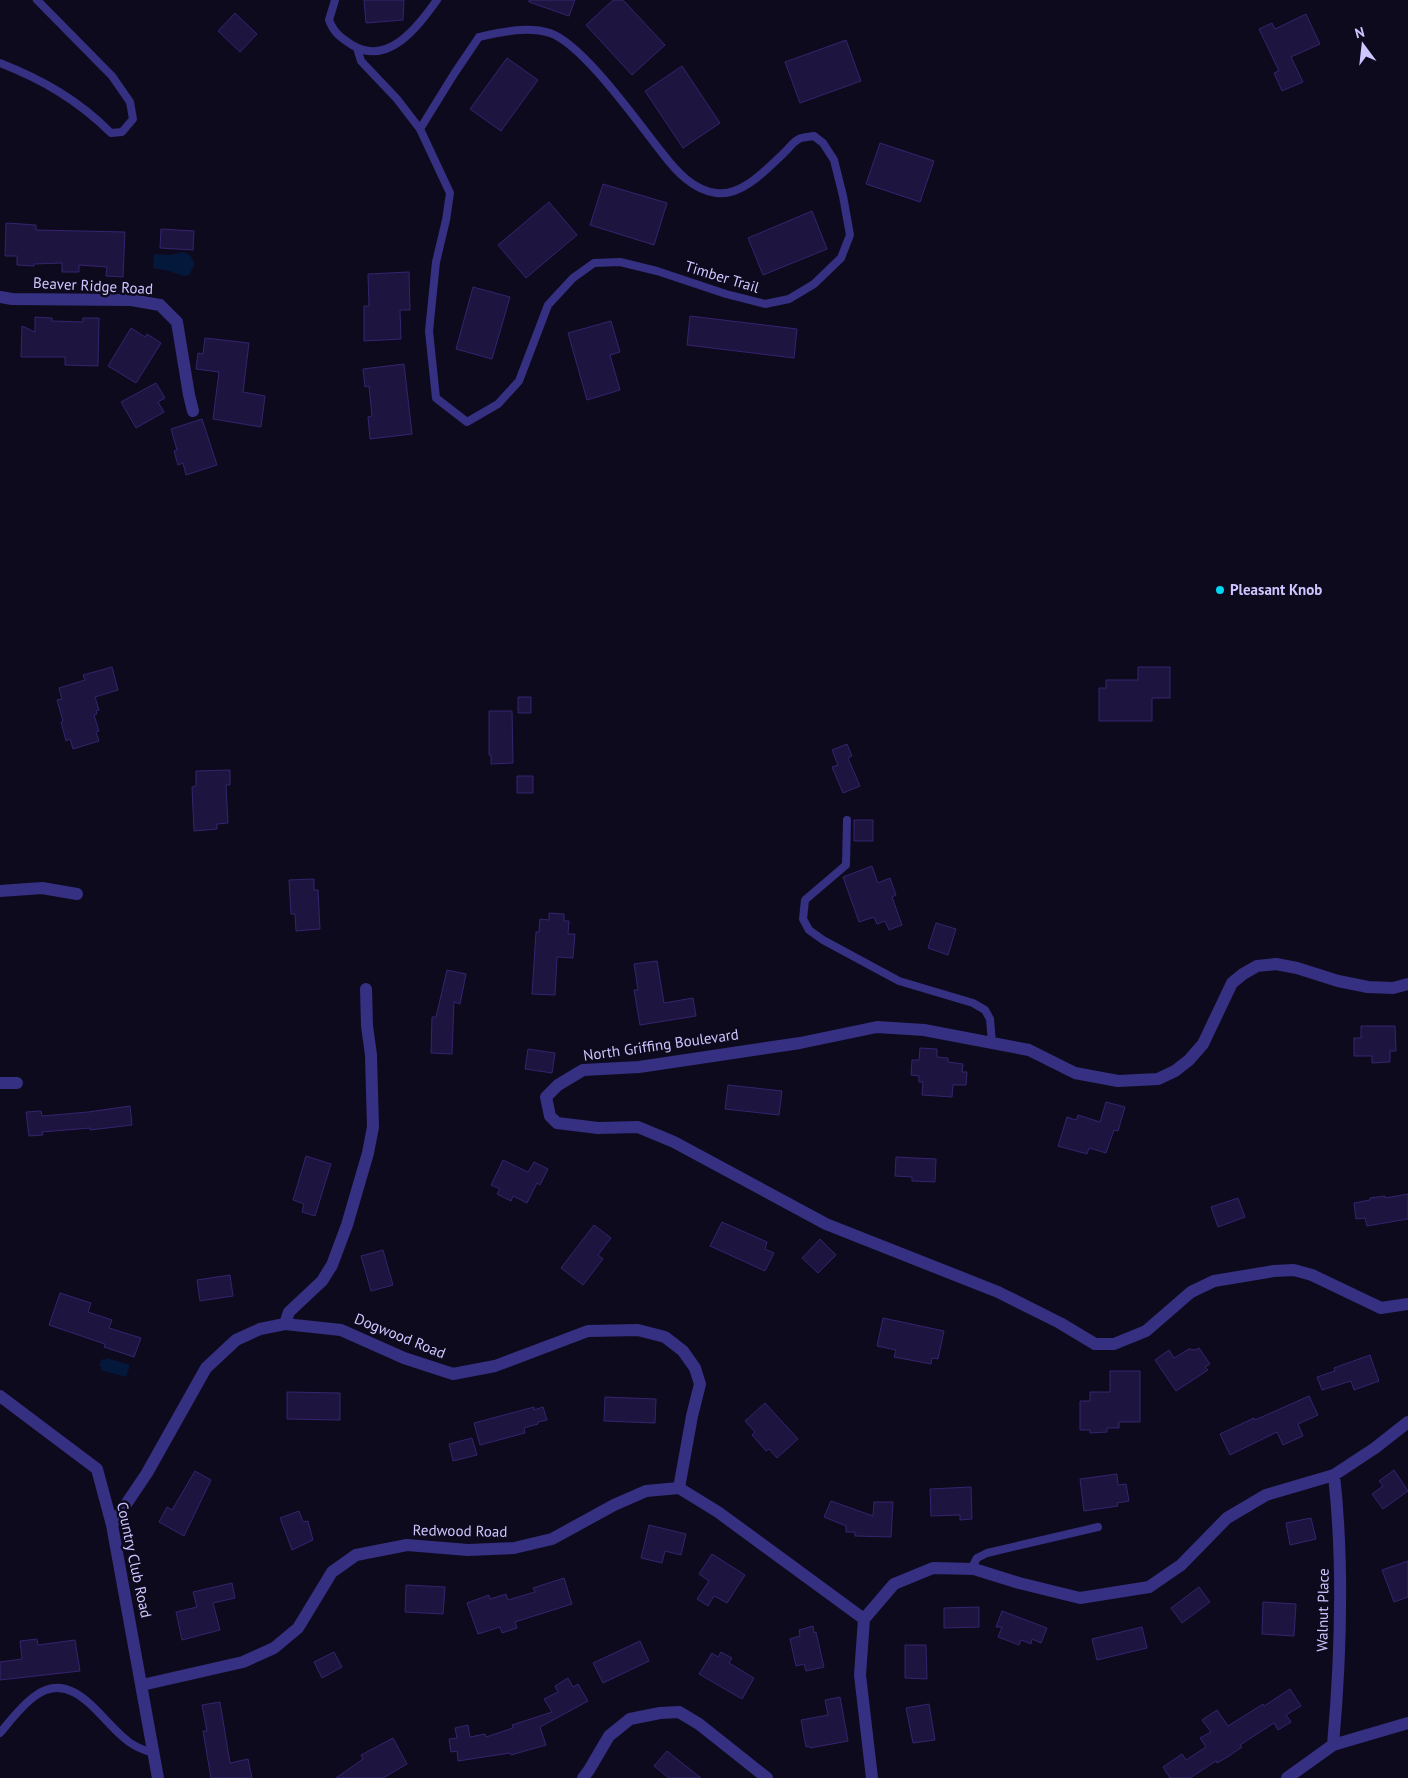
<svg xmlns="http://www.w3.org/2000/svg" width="1408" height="1778" font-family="'PT Sans',sans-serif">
<rect width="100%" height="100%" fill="#0e0a1e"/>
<path fill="#04183c" d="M184 252 190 255 195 264 189 275 183 276 169 271 153 268 154 254 169 255Z
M106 1358 130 1365 126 1377 101 1370 102 1367 99 1366 102 1359 105 1360Z"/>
<path fill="#1e1440" stroke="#34246e" d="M364 0H404L403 20 366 23Z
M529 0H575L569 16 529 2Z
M613 0H623L665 45 632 75 586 25Z
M235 13 257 34 240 52 218 31Z
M1306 14 1320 44 1291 57 1303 82 1282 91 1274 73 1279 71 1259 29 1272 23 1275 29Z
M846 40 861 81 800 103 785 62Z
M507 58 538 80 501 131 470 109Z
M682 66 720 123 683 148 645 91Z
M880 143 934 161 920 202 866 184Z
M603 184 667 203 654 245 590 225Z
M549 202 577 235 526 278 498 245Z
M812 211 827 249 763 275 748 238Z
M6 223 36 225V230L125 232 123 277 106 276 107 267 79 265V272H62V263L34 264V266L17 265V256H5Z
M161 229 194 231 193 250 160 248Z
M409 272 410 310H400L401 339 364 341V306H369L368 274Z
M473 287 510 297 492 359 456 349Z
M690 316 797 329 794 358 687 345Z
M35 317 52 318V321L83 322V318H99L98 366 65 365V357H21L22 326 35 332Z
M611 321 620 352 610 355 620 390 587 400 568 333Z
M131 328 145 337 147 334 161 343 136 383 108 366Z
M205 338 249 343 243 392 265 396 261 427 213 419 219 372 196 369 198 353 203 354Z
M404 364 412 434 370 439 368 417 372 416 369 386 365 387 363 369Z
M156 383 165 398 158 402 164 412 136 428 121 402Z
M202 419 217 465 186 475 183 463 178 465 174 451 177 450 171 429Z
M112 667 118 690 95 697 99 710 96 711 97 714 94 715 99 731 96 732 99 741 73 749 70 739 66 741 61 722 63 721 57 700 62 699 59 688 85 680 83 675Z
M1138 667H1170V698H1152V721H1099V688H1106V680H1138Z
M518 697H531V713H518Z
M489 711H512L513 763 491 764V755H489Z
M847 744 852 756 848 758 860 786 843 793 832 767 838 765 832 750Z
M230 770V785H226L228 823 217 824V829L194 831 192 787 196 786V771Z
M517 776H533V793H517Z
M854 820H873V841H854Z
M872 866 878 883 890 878 896 895 892 897 902 925 889 930 885 921 877 924 874 917 859 922 843 877Z
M314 879V890H318L320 929 296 931 295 914H291L289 880Z
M549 913 564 914V921H569L568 934H575L573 958 557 957 555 995 532 994 536 932H539L540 919 549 920Z
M936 923 956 929 948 955 928 948Z
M657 961 664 1003 693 998 696 1016 640 1025 634 990H638L634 964Z
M447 970 466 974 460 1004 454 1002 452 1054 431 1053 432 1017H436Z
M1361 1026H1395L1396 1051H1390V1062L1372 1063V1056H1354V1038H1361Z
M920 1048 937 1049V1057L948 1058V1062L963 1064 962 1072H967L966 1085H953L952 1097 922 1095 923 1082H919V1076L911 1075 912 1060H919Z
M528 1049 555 1053 552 1073 525 1069Z
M728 1085 782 1091 779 1115 725 1109Z
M1106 1102 1125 1107 1118 1131 1114 1130 1106 1153 1089 1148 1087 1154 1058 1146 1067 1117 1076 1120 1078 1115 1100 1122Z
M130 1106 132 1125 90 1130V1128L42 1132 43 1135 29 1136 26 1112 41 1111 42 1116 88 1112Z
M306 1156 331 1164 315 1216 302 1212 304 1204 293 1200Z
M896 1157 936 1159 935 1182 912 1181V1177L895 1176Z
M503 1160 528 1172 534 1162 548 1169 540 1185 537 1183 527 1203 513 1196 511 1201 497 1194 500 1189 491 1185Z
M1408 1194V1219L1367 1226 1365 1218 1356 1219 1354 1203 1370 1200V1198L1385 1196V1198Z
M1238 1198 1245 1217 1218 1227 1211 1207Z
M722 1222 767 1242 765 1249 774 1253 765 1271 710 1246Z
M594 1225 611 1238 598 1255 603 1259 583 1285 561 1268Z
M820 1239 836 1255 818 1273 802 1258Z
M383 1250 393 1285 371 1291 361 1256Z
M230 1275 233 1296 200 1301 197 1280Z
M60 1293 91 1303 88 1312 112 1320 109 1328 141 1338 134 1357 104 1347 105 1344 49 1325Z
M883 1318 944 1331 938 1359 932 1358 931 1364 894 1357 896 1350 877 1346Z
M1199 1348 1210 1364 1205 1367 1208 1370 1176 1391 1155 1360 1169 1350 1174 1358 1189 1349 1195 1350Z
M1370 1355 1379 1381 1354 1390 1351 1381 1322 1390 1317 1377 1335 1371 1334 1368Z
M1110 1371H1140V1422H1119V1428H1107V1432L1090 1433V1430H1080V1401H1090V1392H1110Z
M287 1392 340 1393V1420L287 1419Z
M1309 1396 1318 1415 1298 1424 1303 1436 1283 1445 1277 1432 1230 1455 1220 1434 1254 1418 1255 1420Z
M605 1397 656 1399 655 1423 604 1421Z
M765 1403 798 1439 777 1458 769 1449 766 1451 752 1435 755 1432 745 1421Z
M534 1407V1410L543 1407 547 1420 538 1422V1424L524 1428 525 1433 480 1445 474 1423Z
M472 1438 477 1455 453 1461 449 1444Z
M1394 1470 1408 1491 1383 1509 1372 1494 1383 1486 1379 1481Z
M195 1471 211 1480 184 1536 159 1522 167 1507 172 1510Z
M1117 1474 1118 1485 1126 1484 1129 1501 1117 1503 1118 1506 1084 1511 1080 1479Z
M971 1487 972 1519 960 1520V1515L931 1516 930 1489Z
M831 1501 873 1516 874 1502H893L891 1537 855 1536V1532H846V1526L824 1517Z
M299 1511 303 1522 308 1521 313 1540 292 1550 280 1518Z
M1311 1518 1316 1539 1290 1545 1286 1523Z
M649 1525 686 1534 681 1555 665 1551 662 1563 641 1558Z
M712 1554 745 1575 727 1603 714 1596 708 1606 697 1599 709 1581 699 1574Z
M1408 1561V1597L1394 1602 1382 1570Z
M564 1578 572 1604 515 1622 517 1628 502 1633 500 1627 478 1634 467 1603 489 1595 490 1599 506 1594 508 1600 535 1592 533 1588Z
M232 1583 235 1598 213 1603 220 1630 182 1640 176 1612 197 1607 193 1592Z
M406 1585 445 1587 443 1614 405 1612Z
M1199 1587 1210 1602 1182 1623 1171 1608Z
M1263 1602 1296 1604 1294 1636 1262 1634Z
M979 1607V1627L944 1628V1608Z
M1002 1611 1047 1628 1041 1643 1032 1639 1031 1644 1021 1640 1019 1645 998 1637 1002 1627H996Z
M813 1626 814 1633 816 1632 824 1667 806 1671 804 1664 796 1666 790 1639 800 1636 799 1630Z
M1142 1627 1147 1648 1097 1660 1092 1639Z
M37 1639 38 1645 75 1640 80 1671 0 1680V1662L22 1659 20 1641Z
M640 1641 649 1661 603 1683 593 1663Z
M905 1645H926L927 1679 905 1678Z
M334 1652 342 1667 322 1678 314 1662Z
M721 1652 732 1658 729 1663 754 1678 742 1699 699 1674 712 1653 718 1657Z
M568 1678 573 1687 578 1684 588 1701 540 1727 546 1745 511 1755 510 1753 458 1761 457 1751 451 1752 449 1739 457 1738 455 1728 468 1725 470 1737 485 1734 486 1737 513 1728 512 1725 552 1712 544 1699 558 1692 555 1686Z
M1290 1689 1301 1706 1286 1715 1291 1722 1278 1730 1274 1723 1240 1745 1242 1747 1229 1756 1217 1763 1216 1761 1190 1778H1170L1163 1767 1182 1754 1186 1760 1206 1747 1200 1738 1211 1732 1202 1720 1217 1710 1228 1726 1263 1704 1264 1706Z
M840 1697 848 1741 810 1748 809 1746 806 1747 801 1720 828 1715 825 1700Z
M220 1702 230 1763 248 1759 252 1778H211L203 1731H207L202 1705Z
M929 1704 935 1740 913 1743 906 1708Z
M393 1738 407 1764 383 1778H336L363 1759 361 1755Z
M667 1751 701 1778H669L654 1766Z"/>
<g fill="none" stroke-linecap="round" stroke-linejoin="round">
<path stroke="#353081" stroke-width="8" d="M335 0 329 20C334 33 340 37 352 45 389 67 418 26 437 0
M357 48 361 61 397 99 420 129 450 193 446 220 436 262 429 331 436 398 467 422 498 404 519 381 548 305 573 278 594 263 620 262 657 271 726 294 765 304 789 299 814 284 841 258 850 235 843 196 834 160 823 143 814 136C810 137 803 137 799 139 794 141 789 148 785 152 768 168 742 197 716 193 693 190 676 171 663 154 639 124 583 44 550 33 527 26 502 32 479 37L454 74 420 129
M0 63C43 80 78 100 111 133L122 132 133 119 130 102 112 76 37 0
M847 820 846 865 805 900 803 919 809 930 823 940 899 981 973 1003 985 1010 990 1019 992 1043
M971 1569 977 1558 987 1553 1098 1527
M0 1733C11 1720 21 1706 35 1696 72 1669 98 1716 123 1737 132 1746 142 1749 153 1753"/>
<path stroke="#353081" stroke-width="12" d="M0 297 12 299 131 300 160 305 177 322 189 395 193 411
M0 891 42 888 77 894
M1408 984 1393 988 1368 987 1338 981 1297 968 1276 964 1257 966 1243 974 1232 983 1203 1044 1189 1060 1175 1071 1158 1079 1118 1081 1075 1073 1029 1050 924 1030 877 1027 800 1043 639 1067 583 1070 558 1085 546 1097 550 1116 557 1123 598 1128 638 1127 674 1142 826 1224 998 1292 1060 1323 1095 1344H1114L1146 1331 1191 1292 1214 1281 1274 1271 1294 1270 1312 1275 1381 1308 1408 1304
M0 1083H17
M285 1324 289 1312 322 1281 332 1265 347 1225 368 1153 373 1127 371 1055 367 1026 366 989
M0 1396 97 1469 112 1525 158 1778
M112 1525 147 1473 206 1368 236 1340 260 1329 285 1324 341 1330 404 1358 453 1374 495 1366 588 1331 638 1330 665 1337 683 1351 695 1368 700 1384 692 1416 679 1488
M142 1685 243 1662 274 1648 298 1628 332 1572 356 1555 407 1545 468 1550 514 1548 552 1539 614 1505 646 1491 679 1488 718 1512 864 1619
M1333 1745C1341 1655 1344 1565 1334 1475
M583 1778 589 1770 609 1736 630 1719 660 1713 679 1712 699 1724 767 1778
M872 1778 860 1675 864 1619 894 1584 933 1568 974 1569 1019 1583 1080 1598 1149 1587 1181 1565 1227 1518 1266 1495 1334 1475 1375 1448 1408 1422
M1287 1778 1333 1745 1408 1723"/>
</g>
<circle fill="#00d5f1" stroke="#0e0a1e" stroke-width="2" cx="1220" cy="590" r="5"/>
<g text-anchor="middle" stroke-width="5" stroke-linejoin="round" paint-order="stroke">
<g font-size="15" fill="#cec6ff" stroke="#0e0a1e">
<text transform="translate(722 277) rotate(17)" y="5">Timber Trail</text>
<text transform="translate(93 286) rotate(3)" y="5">Beaver Ridge Road</text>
<text transform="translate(661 1045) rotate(-8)" y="5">North Griffing Boulevard</text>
<text transform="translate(400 1336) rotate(22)" y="5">Dogwood Road</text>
<text transform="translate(460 1531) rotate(1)" y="5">Redwood Road</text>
<text transform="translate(134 1560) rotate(78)" y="5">Country Club Road</text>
<text transform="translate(1323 1610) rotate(-89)" y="5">Walnut Place</text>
</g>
<g font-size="15" font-weight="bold" fill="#cec6ff" stroke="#0e0a1e" text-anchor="start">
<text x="1230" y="595">Pleasant Knob</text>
</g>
</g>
<g transform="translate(1363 45) rotate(345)" stroke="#0e0a1e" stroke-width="4" paint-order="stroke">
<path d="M0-4L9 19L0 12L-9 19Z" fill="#cec6ff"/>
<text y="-8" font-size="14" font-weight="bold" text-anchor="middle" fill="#cec6ff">N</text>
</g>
</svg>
